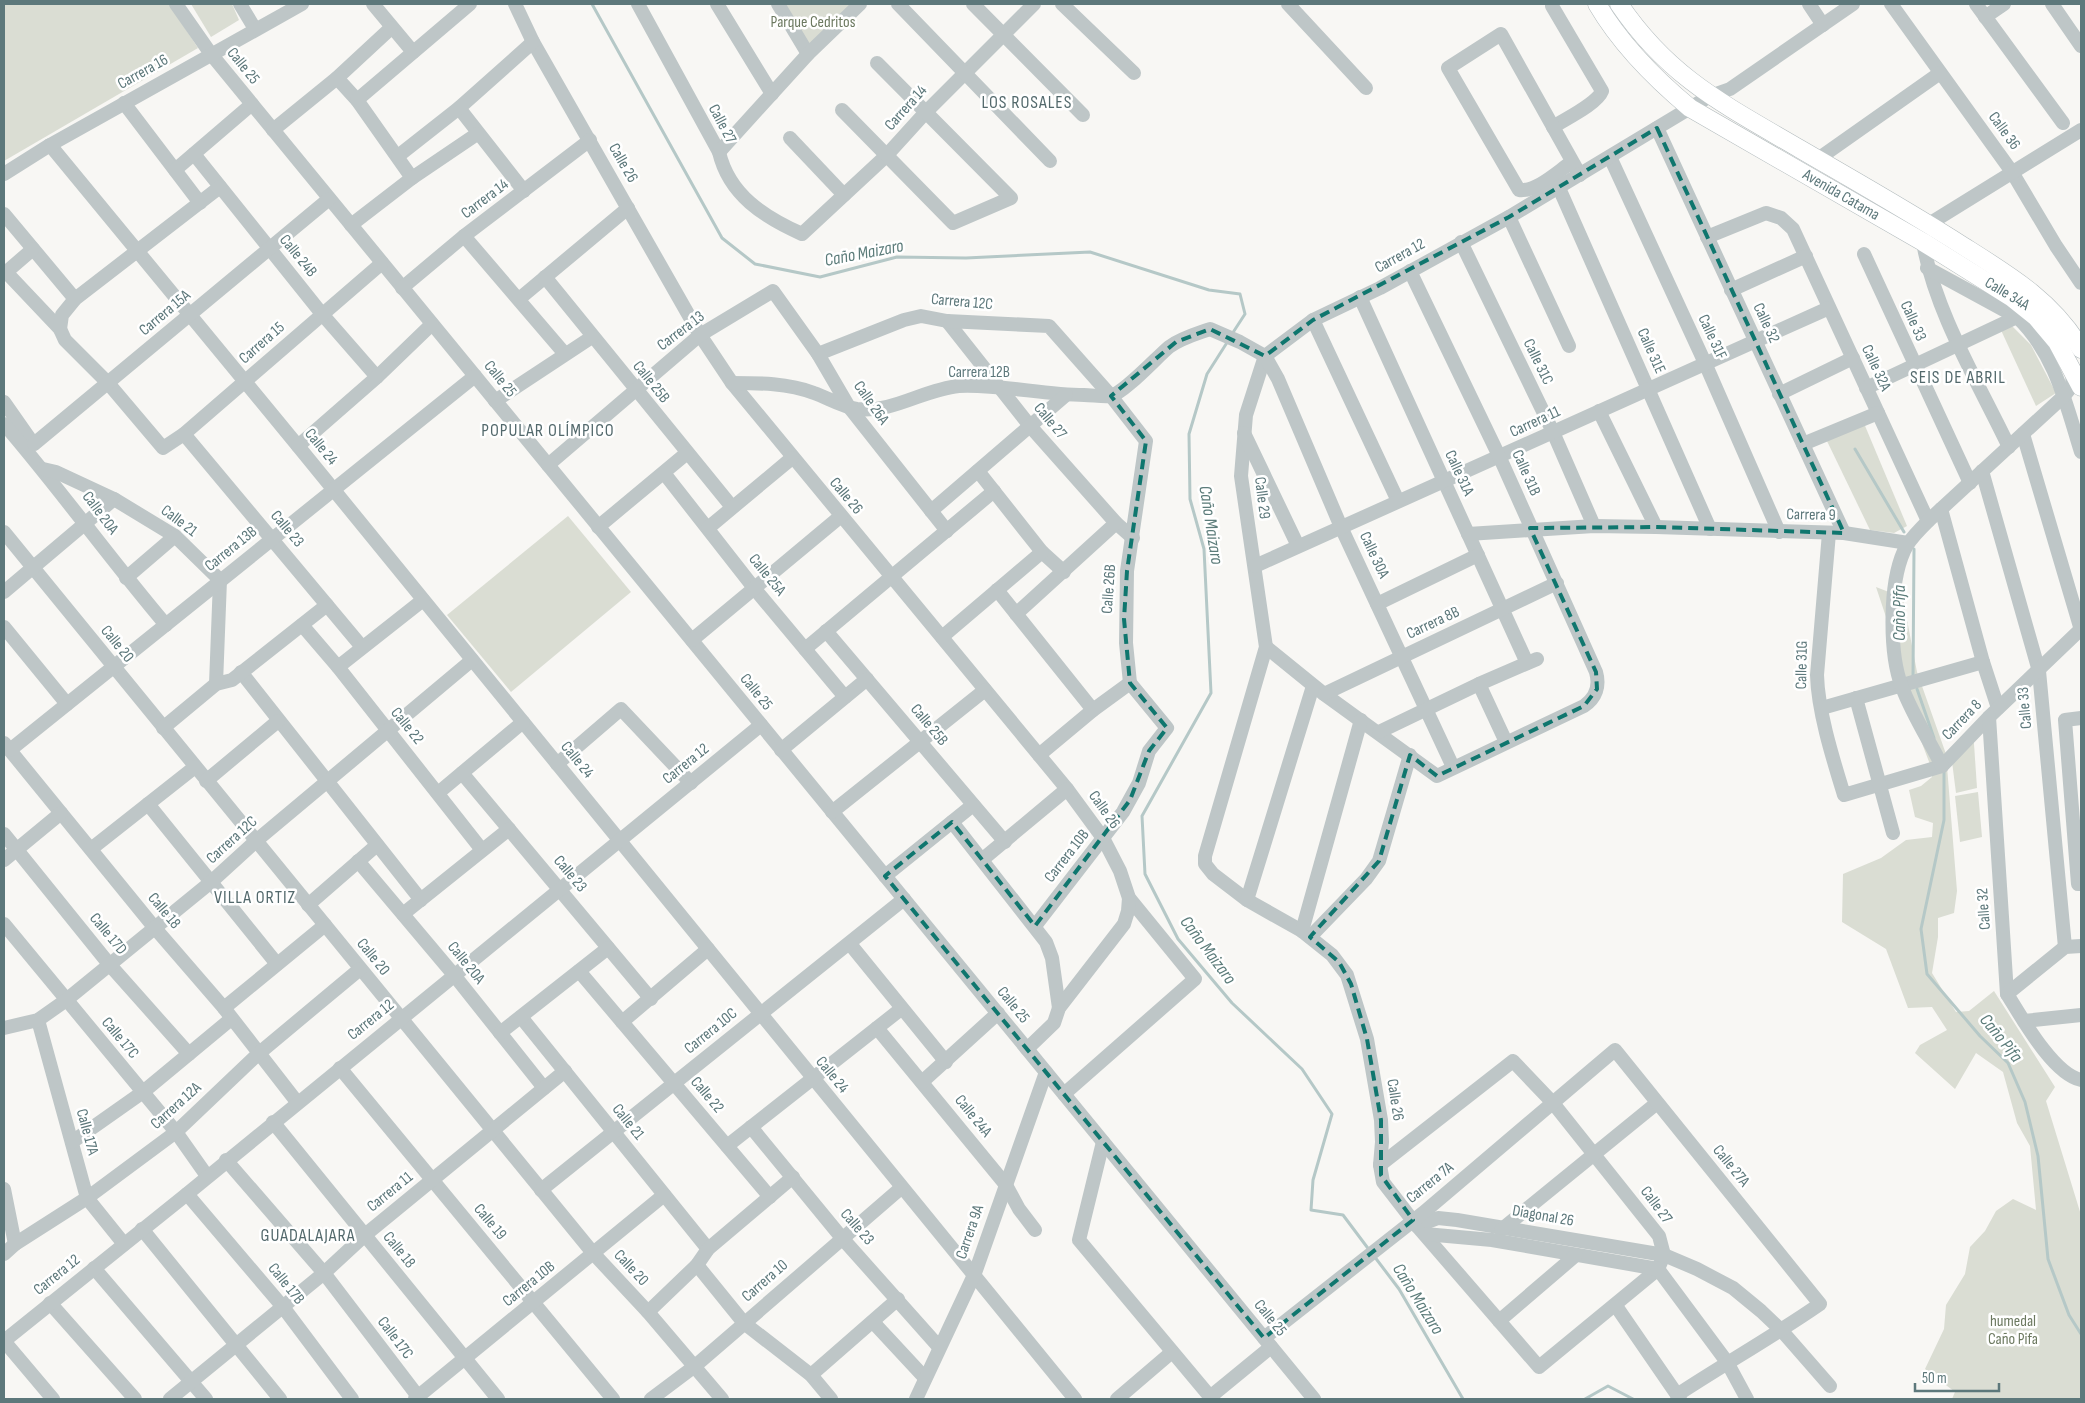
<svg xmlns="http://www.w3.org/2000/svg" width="2085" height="1403" viewBox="0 0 2085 1403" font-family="'Sofia Sans Condensed',sans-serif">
<rect width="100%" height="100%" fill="#f8f7f4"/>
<!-- green -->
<g fill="#daddd3">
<path d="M 4,4 L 169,4 L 198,48 L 4,161 Z"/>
<path d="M 191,4 L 232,4 L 239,20 L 211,37 Z"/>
<path d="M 779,4 L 858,4 L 808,54 Z"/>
<path d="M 2008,322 L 2031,345 L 2056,393 L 2036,406 L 2000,328 Z"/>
<path d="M 1863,421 L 1907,526 L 1894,533 L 1870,530 L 1826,439 Z"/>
<path d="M 568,516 L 631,592 L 511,692 L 447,615 Z"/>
<path d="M 1900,583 L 1917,672 L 1946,754 L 1957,891 L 1954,913 L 1938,918 L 1938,937 L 1932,973 L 1956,1012 L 1969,1011 L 1994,991 L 2055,1087 L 2046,1101 L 2081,1215 L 2081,1399 L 1952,1399 L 1955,1392 L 1925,1369 L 1944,1329 L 1946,1305 L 1965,1274 L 1970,1247 L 1985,1231 L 1996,1211 L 2013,1199 L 2036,1210 L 2030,1146 L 2017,1123 L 2003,1072 L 1976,1053 L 1955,1089 L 1915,1053 L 1920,1045 L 1947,1030 L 1932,1007 L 1908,1008 L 1886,949 L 1842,922 L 1843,874 L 1881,858 L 1906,840 L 1932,837 L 1933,823 L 1915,817 L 1909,790 L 1921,786 L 1932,777 L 1931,767 L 1890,659 L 1888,623 L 1876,587 L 1894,594 Z"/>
<path d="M 1973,729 L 1977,788 L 1956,793 L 1951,754 Z"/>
<path d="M 1978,792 L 1982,837 L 1960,842 L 1955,796 Z"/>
</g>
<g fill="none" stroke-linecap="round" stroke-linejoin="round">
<!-- stream -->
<g stroke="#b5c8c7" stroke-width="3">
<path d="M 592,4 L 722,238 L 755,264 L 820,277 L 897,257 L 966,258 L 1090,252 L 1209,290 L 1240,294 L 1245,314 L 1232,334"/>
<path d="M 1228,341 L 1207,374 L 1189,434 L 1190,499 L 1204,549 L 1211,693 L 1142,816 L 1145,874 L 1178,939 L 1232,1003 L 1302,1069 L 1332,1114 L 1313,1180 L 1311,1210 L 1343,1215 L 1370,1251"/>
<path d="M 1855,449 L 1904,532"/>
<path d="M 1913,677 L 1914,549"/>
<path d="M 1917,689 L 1934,738"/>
<path d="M 1944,769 L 1944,820 L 1921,929 L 1927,974 L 1980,1036 L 2008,1063 L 2025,1102 L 2038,1156 L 2048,1259 L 2069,1315 L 2081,1334"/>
<path d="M 1374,1256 L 1399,1289 L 1463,1399"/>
<path d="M 1585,1399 L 1608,1386 L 1633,1399"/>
</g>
<!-- major casing -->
<g stroke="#b1babc" stroke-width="19">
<g id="major">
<path d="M 1597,4 C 1621,45 1654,78 1690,108 L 1923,242 L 2011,297 L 2036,317 L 2057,342 L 2081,387"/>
<path d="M 1619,4 C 1669,78 1725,105 1800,149 C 1855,181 1910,212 1963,246 C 2009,275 2053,301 2081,349"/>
</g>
</g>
<!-- minor -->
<g stroke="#bec6c7" stroke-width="14">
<path d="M 176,4 L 211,54 L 1314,1399"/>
<path d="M 240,4 L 255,29"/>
<path d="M 373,4 L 413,52"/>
<path d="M 515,4 L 533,42 L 700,335 L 732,383 L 1067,789 L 1103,838 L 1120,871 L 1129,898 L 1195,979 L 1064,1094"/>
<path d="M 638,4 L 719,152 C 729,195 764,217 802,234 L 886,156 L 925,113 L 1034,4"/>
<path d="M 717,4 L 772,94"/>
<path d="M 778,4 L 808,54"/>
<path d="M 898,4 L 1050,161"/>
<path d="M 973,4 L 1083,115"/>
<path d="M 1062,4 L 1134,73"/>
<path d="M 1288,4 L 1366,88"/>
<path d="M 1809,4 L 1823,25"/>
<path d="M 1891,4 L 2012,172 L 2056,246 L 2081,283"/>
<path d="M 1976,4 L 2063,123"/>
<path d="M 2052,4 L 2081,46"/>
<path d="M 1552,6 L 1602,91 C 1597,104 1565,119 1553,127"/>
<path d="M 1985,17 L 2004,4"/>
<path d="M 337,78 L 357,100 L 412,178"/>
<path d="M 357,100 L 470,4"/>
<path d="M 124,103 L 200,203"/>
<path d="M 459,108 L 524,191"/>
<path d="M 842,110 L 953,223 L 1011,198 L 877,63"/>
<path d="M 1657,128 L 1844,533"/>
<path d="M 273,130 L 337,78 L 391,28"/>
<path d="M 790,138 L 844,195"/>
<path d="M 50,145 L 298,446 L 1075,1399"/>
<path d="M 719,152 L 808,54 L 860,4"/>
<path d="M 194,154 L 322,314 L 377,377"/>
<path d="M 398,156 L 459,108 L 533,42"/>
<path d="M 1610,157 L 1705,363 L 1779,532"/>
<path d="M 1818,159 L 1940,73"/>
<path d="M 1572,162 C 1558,171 1537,192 1519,190 L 1448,68 L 1501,34 L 1580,175"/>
<path d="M 175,170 L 252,104"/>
<path d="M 4,174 L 50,145 L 302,4"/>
<path d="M 1559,188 L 1710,529"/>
<path d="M 4,214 L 75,299"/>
<path d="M 1509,217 L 1569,346"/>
<path d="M 1929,224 L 2081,130"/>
<path d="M 351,225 L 412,178 L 477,134"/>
<path d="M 464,236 L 565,354"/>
<path d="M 1707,237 L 1766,213 L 1781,218 L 1793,229 L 1928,521"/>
<path d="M 1461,242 L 1553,432 L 1594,526"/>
<path d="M 1923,242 C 1934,310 1979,384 2009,447"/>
<path d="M 1864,254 L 1970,483"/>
<path d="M 1927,268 L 2017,317 C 2055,353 2066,404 2081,452"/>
<path d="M 6,272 L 60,329 L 65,340 L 108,383 L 163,448 L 184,434 L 382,263"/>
<path d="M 4,274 L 33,249"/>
<path d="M 545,277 L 732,507"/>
<path d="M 402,288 L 464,236 L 590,140"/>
<path d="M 1731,290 L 1806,256"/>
<path d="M 1360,297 L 1527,663"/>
<path d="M 519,299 L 628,208"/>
<path d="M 1313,320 L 1398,501"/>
<path d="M 947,321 L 1030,426 L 1116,523 L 1133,538"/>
<path d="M 60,329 L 62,315 L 75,299 L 220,187"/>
<path d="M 818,354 L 904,320 L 921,316 L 947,321 L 1049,326 L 1111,396 L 1146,441 L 1127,571 L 1126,643 L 1130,683 L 1167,728 L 1149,751 L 1139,783 L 1123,812 L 1035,926"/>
<path d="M 1265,356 L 1246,415 L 1241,476 L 1266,647 L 1205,856 L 1205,864 L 1213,874 L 1247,900 L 1302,931 L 1332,955 L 1347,975 L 1367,1039 L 1381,1120 L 1382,1142 L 1380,1165 L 1383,1182 L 1417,1226 L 1539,1367 L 1658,1269 L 1664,1255"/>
<path d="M 1265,356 L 1313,320 L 1380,288 L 1509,217 L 1710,96 L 1730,89 L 1853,4"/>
<path d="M 732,383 C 759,383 788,383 814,393 C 828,398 842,407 857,409 C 894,413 924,389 959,386 C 1001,384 1043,395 1084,395 C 1092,395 1103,397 1111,396 C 1125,392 1156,358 1169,347 C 1181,338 1196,334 1210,329 L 1240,342 L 1265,356 L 1278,379 L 1341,527 L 1453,767"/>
<path d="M 1866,388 L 2017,317"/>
<path d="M 1779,394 L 1853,358"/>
<path d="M 495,401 L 592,337"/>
<path d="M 4,402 L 32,442"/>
<path d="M 1599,411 L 1656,527"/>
<path d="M 4,424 C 60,489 110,559 166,625"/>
<path d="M 1244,433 L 1298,546"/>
<path d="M 184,434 L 362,647"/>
<path d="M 2023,434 L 2081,630"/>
<path d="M 34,444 L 329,199"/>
<path d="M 1803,444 L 1878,413"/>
<path d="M 298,446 L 377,377 L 432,324"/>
<path d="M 548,465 L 700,335 L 773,291 L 818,354 L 849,407 L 947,531"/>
<path d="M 43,469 L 56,472 L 114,499 L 175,536 L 220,580 L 216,684"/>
<path d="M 978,471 L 1042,552 L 1064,572"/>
<path d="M 1982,471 L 2039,671 L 2065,947"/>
<path d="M 664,473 L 754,588 L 845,697"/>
<path d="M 1941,509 L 1983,662 L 1998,708"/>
<path d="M 931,511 L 1066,395"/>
<path d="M 598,527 L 687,453"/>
<path d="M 708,528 L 792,458"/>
<path d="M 4,532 L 593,1253 L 648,1312 L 722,1399"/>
<path d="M 1829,533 L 1817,675 C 1818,712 1833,759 1844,795 L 1942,766 L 1989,717 L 2081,629"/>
<path d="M 1468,534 L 1594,526 L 1656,527 L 1844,533 L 1908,543"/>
<path d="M 1255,566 L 1829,308"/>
<path d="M 126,578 L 175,536"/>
<path d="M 997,590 L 1093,710"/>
<path d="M 4,592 L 114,499"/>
<path d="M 1377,604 L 1478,555"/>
<path d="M 1016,614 L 1116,523"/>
<path d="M 302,625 L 338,667 L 482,850"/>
<path d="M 4,627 L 67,704"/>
<path d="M 826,631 L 1005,842"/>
<path d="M 942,637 L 1042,552"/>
<path d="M 692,640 L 841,516"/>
<path d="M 1266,647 L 1324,694 L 1437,776 L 1584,706 C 1596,698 1600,686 1596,672 L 1500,458 L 1410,271"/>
<path d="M 805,649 L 994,491"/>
<path d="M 338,667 L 423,600"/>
<path d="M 241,672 L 421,900"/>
<path d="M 1479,684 L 1506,742"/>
<path d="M 1324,694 L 1557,583"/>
<path d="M 1856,698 L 1893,833"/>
<path d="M 1822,708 L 1983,662"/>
<path d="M 1989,717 L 2007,994 C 2022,1018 2053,1074 2081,1080"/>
<path d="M 2081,718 L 2065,720 L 2078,884 L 2081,884"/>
<path d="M 163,728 L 216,684 L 232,680 L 327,605"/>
<path d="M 1379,732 L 1479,684 L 1537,659"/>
<path d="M 4,743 L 154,927 L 224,1008 L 297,1102"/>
<path d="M 10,750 L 475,376"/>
<path d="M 781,750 L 867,679"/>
<path d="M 1039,755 L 1093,710 L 1130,683"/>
<path d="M 557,764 L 621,709 L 691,783"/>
<path d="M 1942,766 C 1929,740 1912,714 1902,687 C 1889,654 1889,584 1904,551 C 1909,539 1919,531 1928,521 L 2064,396 L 2072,386 L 2073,370"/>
<path d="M 462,773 L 651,999"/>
<path d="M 206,781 L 278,721"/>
<path d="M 438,793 L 523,722"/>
<path d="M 148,804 L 277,964"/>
<path d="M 832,812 L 985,690"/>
<path d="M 952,822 L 1046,942 L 1052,958 L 1059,1008"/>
<path d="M 4,834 L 109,964 L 189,1054"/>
<path d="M 91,849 L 195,767"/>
<path d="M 983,859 L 1067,789"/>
<path d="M 4,860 L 61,813"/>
<path d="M 358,861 L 454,975 L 544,1088"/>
<path d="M 885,876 L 973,805"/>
<path d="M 1247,900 L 1313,686"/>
<path d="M 308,905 L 377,845"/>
<path d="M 403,914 L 509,829"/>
<path d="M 4,924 L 176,1132 L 207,1176"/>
<path d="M 1302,931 L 1361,720"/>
<path d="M 1310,937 L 1366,879 L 1379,861 L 1410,755"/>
<path d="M 850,944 L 946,1062"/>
<path d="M 579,971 L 770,1197"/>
<path d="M 2007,994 L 2065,947 L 2081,946"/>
<path d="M 224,1008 L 325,925"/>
<path d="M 521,1017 L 708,1249"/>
<path d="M 38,1020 L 87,1198 L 124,1244"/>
<path d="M 2024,1021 L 2081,1015"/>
<path d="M 622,1022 L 708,949"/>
<path d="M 4,1028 L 38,1020 L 65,1001 L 211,882 L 256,841 L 472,660"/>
<path d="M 877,1028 L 1006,1185 L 1019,1209 L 1035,1230"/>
<path d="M 500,1033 L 608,948"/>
<path d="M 1027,1049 L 1054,1023 L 1059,1008 L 1124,924 L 1128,911 L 1129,898"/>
<path d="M 340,1068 L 613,1399"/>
<path d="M 922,1082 L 998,1013"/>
<path d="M 273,1122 L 498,1399"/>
<path d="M 751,1127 L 842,1238 L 939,1347"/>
<path d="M 72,1142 L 143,1092 L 231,1019"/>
<path d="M 1103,1142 L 1079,1240 L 1212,1399"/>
<path d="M 727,1146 L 901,1009"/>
<path d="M 226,1160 L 324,1273 L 420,1399"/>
<path d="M 1380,1165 L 1513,1061 L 1553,1103 L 1659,1236 L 1664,1255"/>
<path d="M 4,1189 L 15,1244"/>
<path d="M 541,1190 L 904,899"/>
<path d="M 187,1194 L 283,1307 L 352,1399"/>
<path d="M 1417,1226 L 1438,1218 L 1457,1220 L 1664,1255 L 1697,1269 L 1733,1288 L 1761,1311 L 1782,1331 L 1830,1386"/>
<path d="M 142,1229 L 280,1399"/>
<path d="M 1501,1230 L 1657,1103"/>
<path d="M 1425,1234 L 1492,1240 L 1658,1269 L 1727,1362 L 1747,1399"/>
<path d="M 4,1254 L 15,1244 L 87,1198 L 176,1132 L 258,1054 L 360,969"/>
<path d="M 697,1265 L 744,1323 L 811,1375 L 831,1399"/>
<path d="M 94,1268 L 206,1399"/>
<path d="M 50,1303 L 135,1399"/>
<path d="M 1616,1306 L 1680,1399"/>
<path d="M 648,1312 L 697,1265 L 708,1249 L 793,1177"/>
<path d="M 1499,1321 L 1576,1255"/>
<path d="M 873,1322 L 925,1378"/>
<path d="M 1264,1338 L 1423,1213 L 1615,1050 L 1820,1304 C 1774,1336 1724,1364 1677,1395"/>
<path d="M 4,1341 L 187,1194 L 761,725"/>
<path d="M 4,1341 L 53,1399"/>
<path d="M 811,1375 L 898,1299"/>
<path d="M 1210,1397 L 1271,1347"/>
<path d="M 170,1399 L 324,1273 L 365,1235 L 565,1071"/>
<path d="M 415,1399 L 664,1195"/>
<path d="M 651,1399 L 695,1366 L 901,1188"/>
<path d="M 916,1399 L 975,1273 L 1046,1072"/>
<path d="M 1117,1399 L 1172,1352"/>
</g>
<!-- major -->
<use href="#major" stroke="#fff" stroke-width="18"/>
</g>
<!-- marked area -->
<path fill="none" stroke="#0f766e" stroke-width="4" stroke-dasharray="10 6" stroke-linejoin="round" d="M 1657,128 L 1844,533 L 1656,527 L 1530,528 L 1596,672 L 1597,689 L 1584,706 L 1437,776 L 1410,755 L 1379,861 L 1310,937 L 1339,962 L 1351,984 L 1367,1039 L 1381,1120 L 1381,1175 L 1413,1220 L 1264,1338 L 885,876 L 952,822 L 1035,926 L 1130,800 L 1149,751 L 1167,728 L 1130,683 L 1124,619 L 1127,571 L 1146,441 L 1111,396 L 1176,342 L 1210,329 L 1265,356 L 1313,320 L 1509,217 Z"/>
<g text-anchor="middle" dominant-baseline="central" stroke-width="5" stroke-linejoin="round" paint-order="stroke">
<!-- park labels -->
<g font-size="16" fill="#6c7960" stroke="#fff">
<text x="813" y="22">Parque Cedritos</text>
<text x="2013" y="1321">humedal<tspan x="2013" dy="18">Caño Pifa</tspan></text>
</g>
<!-- street labels -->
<g font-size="16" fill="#5d787b" stroke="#fff">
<text transform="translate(243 66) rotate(51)">Calle 25</text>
<text transform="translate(143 72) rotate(-29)">Carrera 16</text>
<text transform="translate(906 108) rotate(-48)">Carrera 14</text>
<text transform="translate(722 124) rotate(62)">Calle 27</text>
<text transform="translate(2004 131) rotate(54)">Calle 36</text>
<text transform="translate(623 163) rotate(60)">Calle 26</text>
<text transform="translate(1841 195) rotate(30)">Avenida Catama</text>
<text transform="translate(485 199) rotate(-37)">Carrera 14</text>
<text transform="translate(298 256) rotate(51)">Calle 24B</text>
<text transform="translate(1400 256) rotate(-29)">Carrera 12</text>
<text transform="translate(2007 294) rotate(31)">Calle 34A</text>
<text transform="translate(962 302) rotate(5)">Carrera 12C</text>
<text transform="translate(165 313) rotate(-40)">Carrera 15A</text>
<text transform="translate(1913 321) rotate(66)">Calle 33</text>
<text transform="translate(1766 323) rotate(65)">Calle 32</text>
<text transform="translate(681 331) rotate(-37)">Carrera 13</text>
<text transform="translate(1712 337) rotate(65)">Calle 31F</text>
<text transform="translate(262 343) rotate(-41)">Carrera 15</text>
<text transform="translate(1651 351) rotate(66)">Calle 31E</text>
<text transform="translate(1538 362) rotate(64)">Calle 31C</text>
<text transform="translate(1876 368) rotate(65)">Calle 32A</text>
<text x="979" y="372">Carrera 12B</text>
<text transform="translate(500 379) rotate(51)">Calle 25</text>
<text transform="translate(651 382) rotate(51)">Calle 25B</text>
<text transform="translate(871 403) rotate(55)">Calle 26A</text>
<text transform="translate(1050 421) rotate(50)">Calle 27</text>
<text transform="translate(1535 422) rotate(-25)">Carrera 11</text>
<text transform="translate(321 447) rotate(51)">Calle 24</text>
<text transform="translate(1459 473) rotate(65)">Calle 31A</text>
<text transform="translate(1526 473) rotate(66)">Calle 31B</text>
<text transform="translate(846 496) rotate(50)">Calle 26</text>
<text transform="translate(1262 498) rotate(83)">Calle 29</text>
<text transform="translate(100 513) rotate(53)">Calle 20A</text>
<text transform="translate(1811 515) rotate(1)">Carrera 9</text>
<text transform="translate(179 521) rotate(37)">Calle 21</text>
<text transform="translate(287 529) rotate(50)">Calle 23</text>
<text transform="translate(231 549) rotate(-39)">Carrera 13B</text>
<text transform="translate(1374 555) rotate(65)">Calle 30A</text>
<text transform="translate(767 575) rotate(51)">Calle 25A</text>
<text transform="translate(1109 589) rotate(-86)">Calle 26B</text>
<text transform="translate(1433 623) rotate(-25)">Carrera 8B</text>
<text transform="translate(117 644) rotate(51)">Calle 20</text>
<text transform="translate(1802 665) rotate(-89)">Calle 31G</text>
<text transform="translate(756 692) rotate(51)">Calle 25</text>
<text transform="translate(2025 708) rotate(-95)">Calle 33</text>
<text transform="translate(1962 720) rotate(-46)">Carrera 8</text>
<text transform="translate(929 725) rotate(50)">Calle 25B</text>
<text transform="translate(407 726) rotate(51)">Calle 22</text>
<text transform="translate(577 760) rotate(51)">Calle 24</text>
<text transform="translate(686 764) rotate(-39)">Carrera 12</text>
<text transform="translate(1104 810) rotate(55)">Calle 26</text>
<text transform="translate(232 840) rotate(-42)">Carrera 12C</text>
<text transform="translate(1067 856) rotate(-52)">Carrera 10B</text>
<text transform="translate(570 874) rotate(50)">Calle 23</text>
<text transform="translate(1984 909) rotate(-94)">Calle 32</text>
<text transform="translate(164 911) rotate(50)">Calle 18</text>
<text transform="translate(108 934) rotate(50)">Calle 17D</text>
<text transform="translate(373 957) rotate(51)">Calle 20</text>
<text transform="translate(466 963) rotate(51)">Calle 20A</text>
<text transform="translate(1013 1005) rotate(51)">Calle 25</text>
<text transform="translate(371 1020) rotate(-39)">Carrera 12</text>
<text transform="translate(711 1031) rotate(-39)">Carrera 10C</text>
<text transform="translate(120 1038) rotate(50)">Calle 17C</text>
<text transform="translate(832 1075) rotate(51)">Calle 24</text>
<text transform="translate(707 1095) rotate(50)">Calle 22</text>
<text transform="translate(1395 1100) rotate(81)">Calle 26</text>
<text transform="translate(176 1106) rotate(-42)">Carrera 12A</text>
<text transform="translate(973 1116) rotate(51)">Calle 24A</text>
<text transform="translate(628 1122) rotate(51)">Calle 21</text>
<text transform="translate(87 1132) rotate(75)">Calle 17A</text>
<text transform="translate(1731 1166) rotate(51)">Calle 27A</text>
<text transform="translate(1430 1183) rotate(-39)">Carrera 7A</text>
<text transform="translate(390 1192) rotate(-39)">Carrera 11</text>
<text transform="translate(1656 1205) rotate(53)">Calle 27</text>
<text transform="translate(1543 1216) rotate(10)">Diagonal 26</text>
<text transform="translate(490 1222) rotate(50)">Calle 19</text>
<text transform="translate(857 1227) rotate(49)">Calle 23</text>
<text transform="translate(970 1232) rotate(-71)">Carrera 9A</text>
<text transform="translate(399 1250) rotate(51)">Calle 18</text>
<text transform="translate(631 1268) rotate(47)">Calle 20</text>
<text transform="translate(57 1275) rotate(-39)">Carrera 12</text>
<text transform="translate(765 1281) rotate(-41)">Carrera 10</text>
<text transform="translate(286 1284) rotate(51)">Calle 17B</text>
<text transform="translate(529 1284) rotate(-39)">Carrera 10B</text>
<text transform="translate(1270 1318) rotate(51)">Calle 25</text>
<text transform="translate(395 1338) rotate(53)">Calle 17C</text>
</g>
<!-- neighbourhood labels -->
<g font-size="18" letter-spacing="1" fill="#53696c" stroke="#fff">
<text x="1027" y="102">LOS ROSALES</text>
<text x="1958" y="377">SEIS DE ABRIL</text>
<text x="548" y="430">POPULAR OLÍMPICO</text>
<text x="255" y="897">VILLA ORTIZ</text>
<text x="308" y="1235">GUADALAJARA</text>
</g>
<!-- water labels -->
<g font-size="18" font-style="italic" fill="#5c7c7a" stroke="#fff">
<text transform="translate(864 253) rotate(-11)">Caño Maizaro</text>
<text transform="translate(1211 525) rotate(81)">Caño Maizaro</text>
<text transform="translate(1899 613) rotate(-90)">Caño Pifa</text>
<text transform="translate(1208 950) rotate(53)">Caño Maizaro</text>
<text transform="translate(2001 1038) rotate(51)">Caño Pifa</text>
<text transform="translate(1418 1299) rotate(58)">Caño Maizaro</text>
</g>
</g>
<!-- border -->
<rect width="2085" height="1403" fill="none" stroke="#5d787b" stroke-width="10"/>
<!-- scale -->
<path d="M1915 1383v8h84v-8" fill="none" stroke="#5d787b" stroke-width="2.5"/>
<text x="1922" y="1383" font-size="15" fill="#5d787b" stroke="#ffffff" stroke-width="4" paint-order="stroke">50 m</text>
</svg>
